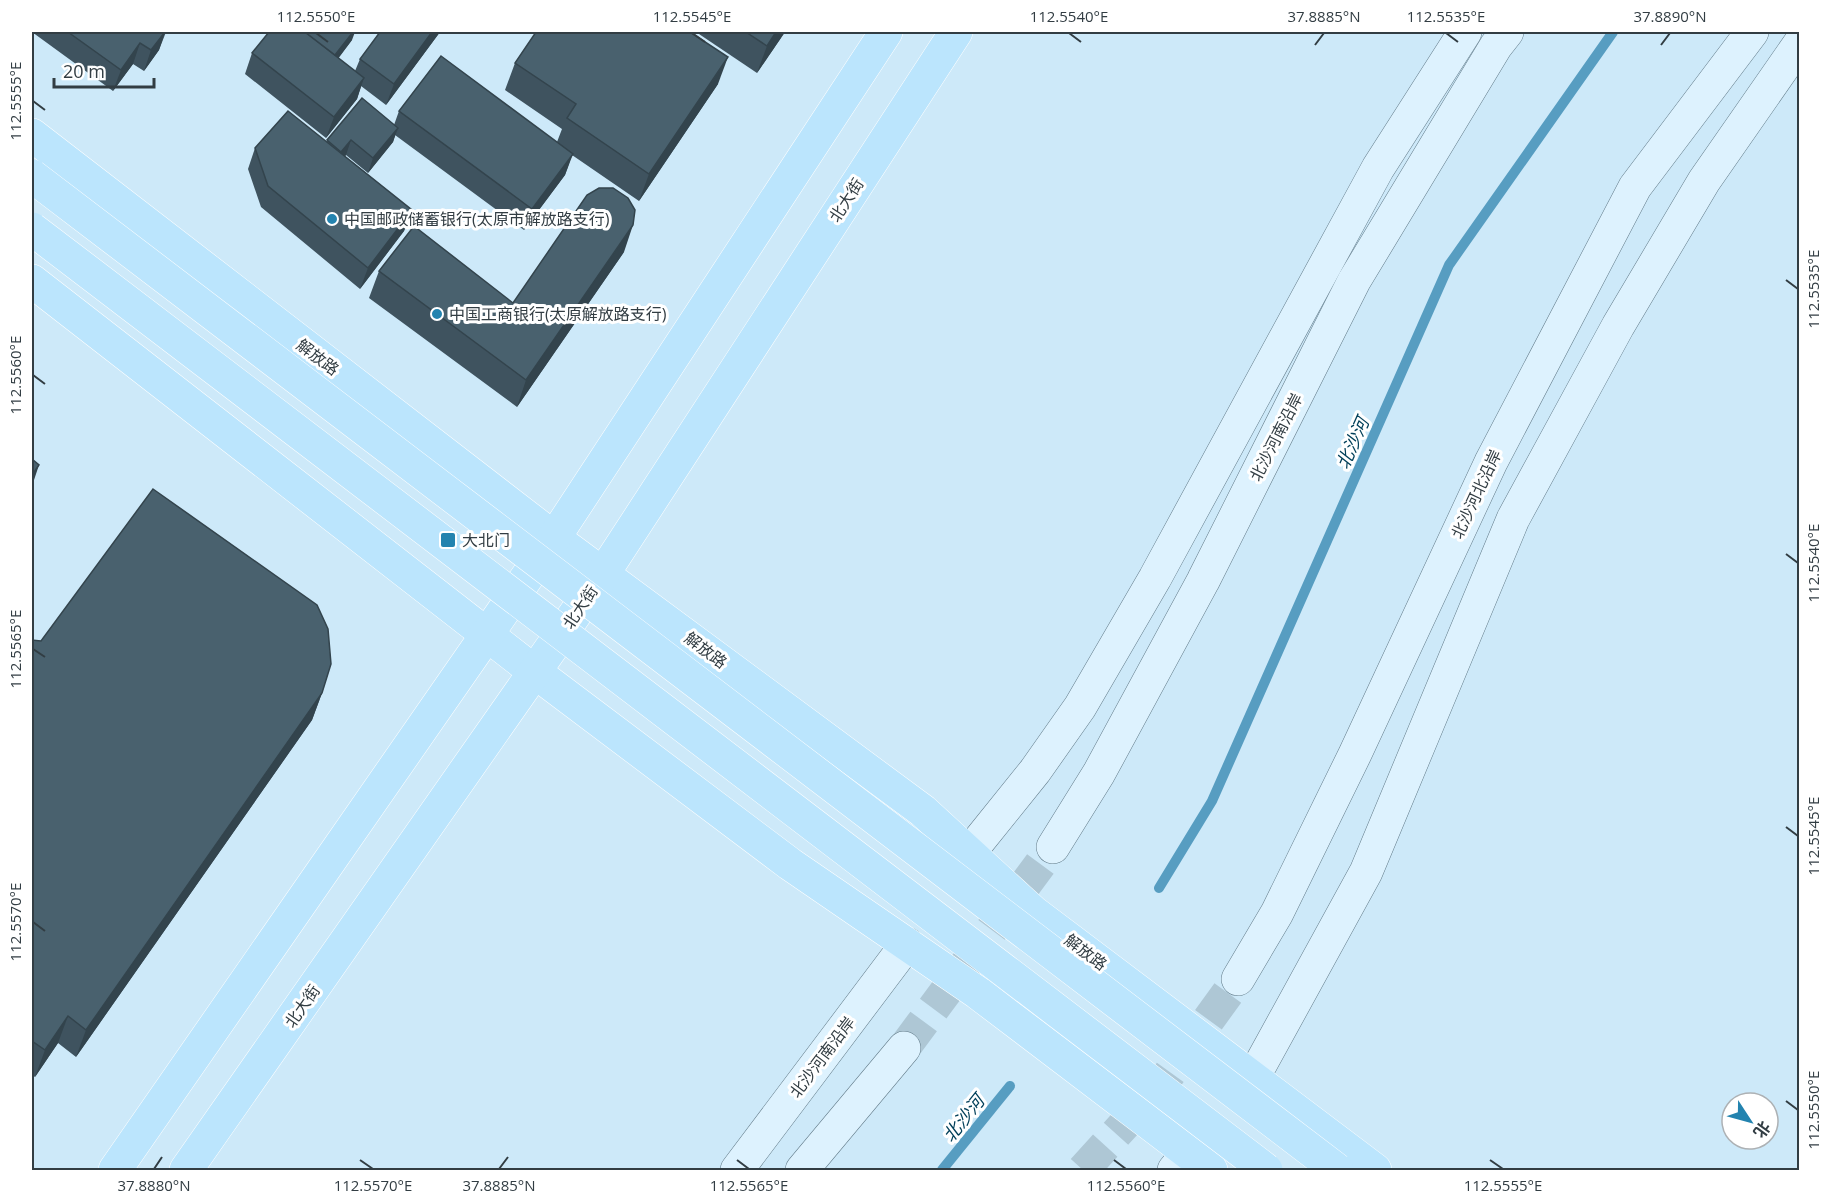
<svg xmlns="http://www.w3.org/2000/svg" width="1831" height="1202" viewBox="0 0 1831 1202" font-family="'Open Sans','Noto Sans SC',sans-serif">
<rect width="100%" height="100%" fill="#cde9f9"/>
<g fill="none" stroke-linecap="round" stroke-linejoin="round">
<!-- stream -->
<g stroke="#579dc1" stroke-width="10">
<path d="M 1159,888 L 1212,801 L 1449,265 L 1613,32"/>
<path d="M 942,1170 L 1010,1086"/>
</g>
<!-- secondary-tunnel -->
<g stroke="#aec7d5" stroke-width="33" stroke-dasharray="33 16" stroke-linecap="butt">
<path d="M 904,1048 L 1053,847"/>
<path d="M 1083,1170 L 1164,1081 L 1238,979"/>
</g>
<!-- secondary casing -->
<g stroke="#627b89" stroke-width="34">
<g id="secondary">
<path d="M 1053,847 L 1099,773 L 1203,581 L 1354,281 L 1496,46 L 1507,32"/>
<path d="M 969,853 L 1035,771 L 1080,707 L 1155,578 L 1378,168 L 1465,32"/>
<path d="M 1238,979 L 1277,913 L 1355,754 L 1491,462 L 1635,187 L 1752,32"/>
<path d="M 1253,1078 L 1366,872 L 1513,519 L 1618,326 L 1704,181 L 1800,43"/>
<path d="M 737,1170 L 907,944"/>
<path d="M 802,1170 L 904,1048"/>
<path d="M 1174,1170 L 1188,1153"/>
</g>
</g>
<!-- primary casing -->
<g stroke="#fff" stroke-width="34">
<g id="primary">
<path d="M 32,135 L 554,538 L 923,811 L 1033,912 L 1375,1170"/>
<path d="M 32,281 L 535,672 L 790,864 L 978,993 L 1211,1170"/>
<path d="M 115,1170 L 554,538 L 886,32"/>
<path d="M 186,1170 L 603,574 L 956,32"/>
</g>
</g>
<!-- secondary -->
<use href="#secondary" stroke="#ddf2fe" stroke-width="33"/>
<!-- primary -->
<use href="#primary" stroke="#bbe5fd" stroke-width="33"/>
<!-- primary-bridge casing -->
<g stroke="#fff" stroke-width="34" stroke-linecap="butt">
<g id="primary-bridge">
<path d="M 32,176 L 1337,1170"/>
<path d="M 32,229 L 1266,1170"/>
</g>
</g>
<!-- primary-bridge -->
<use href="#primary-bridge" stroke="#bbe5fd" stroke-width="33"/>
</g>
<!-- wall -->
<g fill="#3f535f">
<path d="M 32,32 L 166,32 L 159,50 L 144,71 L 133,64 L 113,91 Z"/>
<path d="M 440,32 L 386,105 L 361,86 L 357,99 L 326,138 L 245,74 L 252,53 L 352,40 L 338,58 L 355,71 L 360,59 Z"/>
<path d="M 696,32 L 785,32 L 757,73 Z"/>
<path d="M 515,63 L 718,84 L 639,201 L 572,155 L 565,175 L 524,230 L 395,135 L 393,142 L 368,173 L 346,155 L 345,156 L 412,210 L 404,231 L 360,289 L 261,207 L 248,169 L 255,148 L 327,142 L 327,140 L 394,125 L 399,111 L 557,142 L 562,129 L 505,90 Z"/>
<path d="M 624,252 L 517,407 L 369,298 L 379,271 L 513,303 Z"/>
<path d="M 32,640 L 322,693 L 312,720 L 76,1057 L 58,1043 L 35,1077 L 32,1075 Z"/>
</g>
<!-- shaded-wall -->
<g fill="#33444d">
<path d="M 165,32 L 159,50 L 144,71 L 151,50 Z"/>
<path d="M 353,32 L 355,32 L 352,40 L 329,71 L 334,56 Z"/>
<path d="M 432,32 L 440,32 L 386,105 L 394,84 Z"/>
<path d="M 776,32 L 785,32 L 757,73 L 767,46 Z"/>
<path d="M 140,43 L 133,64 L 113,91 L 121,70 Z"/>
<path d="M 728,57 L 718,84 L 639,201 L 649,174 Z"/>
<path d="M 364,78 L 357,99 L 326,138 L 334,117 Z"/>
<path d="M 398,128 L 393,142 L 368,173 L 373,158 Z"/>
<path d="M 351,140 L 346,155 L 336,167 L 341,152 Z"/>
<path d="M 573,154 L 565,175 L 524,230 L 532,209 Z"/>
<path d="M 412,210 L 404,231 L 360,289 L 368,268 Z"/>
<path d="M 633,225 L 624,252 L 517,407 L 526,380 Z"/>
<path d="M 39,465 L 32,486 L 32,475 Z"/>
<path d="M 322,693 L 312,720 L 76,1057 L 86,1030 Z"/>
<path d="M 68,1016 L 58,1043 L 35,1077 L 45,1050 Z"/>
</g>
<!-- building -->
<g fill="#49616e" stroke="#33444d" stroke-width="1.5">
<path d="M 68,32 L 165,32 L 151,50 L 140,43 L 121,70 Z"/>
<path d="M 269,32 L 305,32 L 364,78 L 334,117 L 252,53 Z"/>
<path d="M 305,32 L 353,32 L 335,55 Z"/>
<path d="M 380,32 L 432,32 L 394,84 L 360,59 Z"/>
<path d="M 536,32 L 690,32 L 728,57 L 649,174 L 567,118 L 576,104 L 515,63 Z"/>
<path d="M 746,32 L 776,32 L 767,46 Z"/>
<path d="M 441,56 L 573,154 L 532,209 L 399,111 Z"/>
<path d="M 362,98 L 398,128 L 373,158 L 351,140 L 341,152 L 327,140 Z"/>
<path d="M 288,111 L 412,210 L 368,268 L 268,186 L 255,148 Z"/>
<path d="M 599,188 L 613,188 L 628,198 L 635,210 L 633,225 L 526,380 L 379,271 L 414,226 L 513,303 L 587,195 Z"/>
<path d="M 32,459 L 39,465 L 32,475 Z"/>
<path d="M 153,489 L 317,605 L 328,629 L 331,664 L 322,693 L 86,1030 L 68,1016 L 45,1050 L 32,1041 L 32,640 L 41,641 Z"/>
</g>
<!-- ticks -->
<path fill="none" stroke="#323d43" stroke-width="2" d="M 316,33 L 328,42M 692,33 L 705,42M 1069,33 L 1081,42M 1446,33 L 1458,42M 1315,45 L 1324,33M 1661,45 L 1670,33M 33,101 L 45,110M 1786,280 L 1798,289M 33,375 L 45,384M 1786,554 L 1798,563M 33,649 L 45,657M 1786,827 L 1798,836M 33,922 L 45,931M 1786,1101 L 1798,1110M 360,1160 L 373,1169M 737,1160 L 749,1169M 1114,1160 L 1126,1169M 1490,1160 L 1503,1169M 154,1169 L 162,1157M 499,1169 L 508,1157"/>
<!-- markers -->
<g fill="#2383af" stroke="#fff" stroke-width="2">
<circle cx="332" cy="219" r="6"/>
<circle cx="437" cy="314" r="6"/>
<rect x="440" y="532" width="16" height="16" rx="3"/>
</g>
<g text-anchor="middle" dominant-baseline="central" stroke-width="6" stroke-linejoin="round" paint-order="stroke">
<!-- street labels -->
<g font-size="16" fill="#323d43" stroke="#fff">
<text transform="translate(846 200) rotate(-57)">北大街</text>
<text transform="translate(318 357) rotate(37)">解放路</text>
<text transform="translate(1276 437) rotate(-63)">北沙河南沿岸</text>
<text transform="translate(1476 494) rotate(-65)">北沙河北沿岸</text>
<text transform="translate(580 607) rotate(-56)">北大街</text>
<text transform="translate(706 650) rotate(37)">解放路</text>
<text transform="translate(1086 952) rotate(37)">解放路</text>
<text transform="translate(302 1006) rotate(-55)">北大街</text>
<text transform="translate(822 1057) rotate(-53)">北沙河南沿岸</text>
</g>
<!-- poi labels -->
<g font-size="16" fill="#323d43" stroke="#fff" text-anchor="start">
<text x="344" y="219">中国邮政储蓄银行(太原市解放路支行)</text>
<text x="449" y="314">中国工商银行(太原解放路支行)</text>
<text x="462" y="540">大北门</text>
</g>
<!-- water labels -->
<g font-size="18" font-style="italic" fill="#02405a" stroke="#fff">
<text transform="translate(1352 443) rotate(-66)">北沙河</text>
<text transform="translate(963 1118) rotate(-51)">北沙河</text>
</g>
</g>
<!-- border -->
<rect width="1831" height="1202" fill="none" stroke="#ffffff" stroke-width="66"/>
<!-- north arrow -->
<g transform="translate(1750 1121) rotate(126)"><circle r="28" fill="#ffffff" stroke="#adb1b4" stroke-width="1.5"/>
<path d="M0-4.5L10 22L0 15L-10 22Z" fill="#2383af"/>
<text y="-9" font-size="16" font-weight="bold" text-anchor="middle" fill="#323d43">北</text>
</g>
<!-- scale -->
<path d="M54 78v9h100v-9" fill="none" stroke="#323d43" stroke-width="3"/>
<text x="63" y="78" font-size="18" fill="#323d43" stroke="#ffffff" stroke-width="4.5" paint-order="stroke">20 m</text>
<rect x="33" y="33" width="1765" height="1136" fill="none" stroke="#323d43" stroke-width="2"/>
<g font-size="15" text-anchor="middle" fill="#323d43">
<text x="316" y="22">112.5550°E</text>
<text x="692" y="22">112.5545°E</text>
<text x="1069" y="22">112.5540°E</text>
<text x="1324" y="22">37.8885°N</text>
<text x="1446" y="22">112.5535°E</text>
<text x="1670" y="22">37.8890°N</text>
<text transform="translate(16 101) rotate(-90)" y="5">112.5555°E</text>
<text transform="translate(1814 289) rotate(-90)" y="5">112.5535°E</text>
<text transform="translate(16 375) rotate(-90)" y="5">112.5560°E</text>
<text transform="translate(1814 563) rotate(-90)" y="5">112.5540°E</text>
<text transform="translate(16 649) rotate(-90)" y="5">112.5565°E</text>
<text transform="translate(1814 836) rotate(-90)" y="5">112.5545°E</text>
<text transform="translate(16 922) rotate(-90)" y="5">112.5570°E</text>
<text transform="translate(1814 1110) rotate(-90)" y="5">112.5550°E</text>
<text x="154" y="1191">37.8880°N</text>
<text x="373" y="1191">112.5570°E</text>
<text x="499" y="1191">37.8885°N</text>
<text x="749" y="1191">112.5565°E</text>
<text x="1126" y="1191">112.5560°E</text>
<text x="1503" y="1191">112.5555°E</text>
</g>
</svg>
